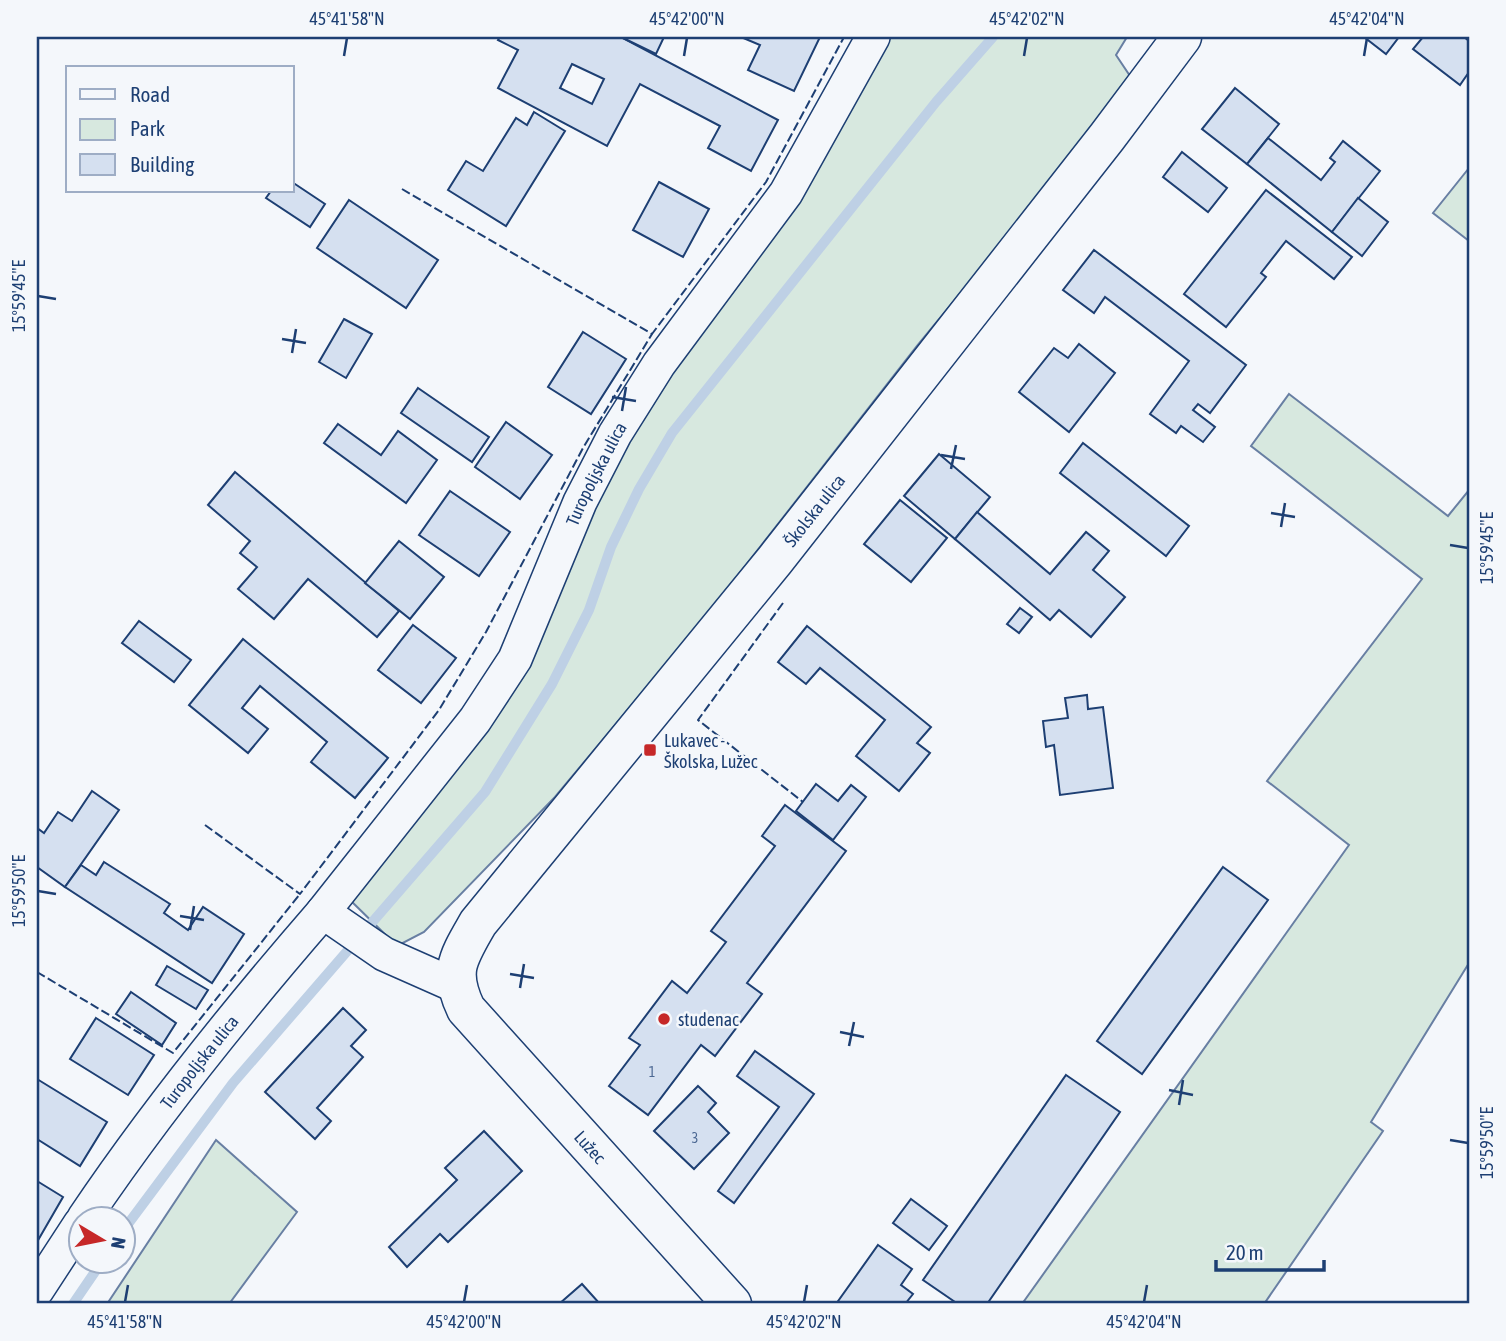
<svg xmlns="http://www.w3.org/2000/svg" width="1506" height="1341" viewBox="0 0 1506 1341" font-family="'Asap Condensed',sans-serif">
<rect width="100%" height="100%" fill="#f4f7fb"/>
<!-- green -->
<g fill="#d7e8df" stroke="#687fa3" stroke-width="2">
<path d="M 885,37 L 1127,37 L 1116,55 L 1134,82 L 917,346 L 710,611 L 555,797 L 424,932 L 397,946 L 347,897 L 590,513 L 638,417 L 746,275 L 816,167 Z"/>
<path d="M 1469,168 L 1469,241 L 1433,213 Z"/>
<path d="M 1289,394 L 1448,516 L 1469,490 L 1469,963 L 1371,1122 L 1383,1131 L 1264,1304 L 1022,1304 L 1349,845 L 1267,781 L 1422,579 L 1251,446 Z"/>
<path d="M 216,1140 L 297,1212 L 229,1304 L 107,1304 Z"/>
</g>
<g fill="none" stroke-linecap="round" stroke-linejoin="round">
<!-- stream -->
<g stroke="#bed0e5" stroke-width="10">
<path d="M 122,1232 L 233,1083 L 485,792 L 552,684 L 589,610 L 611,547 L 639,489 L 672,433 L 936,102 L 993,37"/>
<path d="M 73,1304 L 103,1260"/>
</g>
</g>
<!-- building -->
<g fill="#d5e0f0" stroke="#1d3f73" stroke-width="2" fill-rule="evenodd">
<path d="M 500,37 L 621,37 L 778,120 L 751,171 L 708,148 L 720,126 L 640,84 L 607,146 L 498,88 L 518,50 L 498,40 ZM 572,64 L 604,79 L 592,104 L 560,88 Z"/>
<path d="M 621,37 L 664,37 L 656,54 Z"/>
<path d="M 741,37 L 820,37 L 794,91 L 748,70 L 760,45 Z"/>
<path d="M 1364,37 L 1399,37 L 1386,54 Z"/>
<path d="M 1423,37 L 1464,37 L 1469,41 L 1469,72 L 1460,85 L 1413,49 Z"/>
<path d="M 1235,88 L 1279,124 L 1247,164 L 1202,129 Z"/>
<path d="M 534,112 L 565,131 L 506,226 L 448,190 L 466,161 L 483,171 L 516,118 L 527,125 Z"/>
<path d="M 1268,138 L 1321,180 L 1335,162 L 1330,158 L 1343,141 L 1380,171 L 1332,232 L 1247,164 Z"/>
<path d="M 1182,152 L 1227,188 L 1208,212 L 1163,177 Z"/>
<path d="M 292,182 L 325,204 L 310,227 L 266,198 L 271,191 L 292,191 Z"/>
<path d="M 659,182 L 709,209 L 683,257 L 633,230 Z"/>
<path d="M 1266,190 L 1352,257 L 1334,279 L 1286,241 L 1261,273 L 1266,277 L 1226,327 L 1184,294 Z"/>
<path d="M 1358,198 L 1388,222 L 1362,256 L 1332,232 Z"/>
<path d="M 349,200 L 438,260 L 406,308 L 317,248 Z"/>
<path d="M 1094,250 L 1246,365 L 1210,413 L 1198,404 L 1193,410 L 1215,427 L 1203,442 L 1181,426 L 1176,433 L 1150,414 L 1189,361 L 1105,297 L 1094,313 L 1063,290 Z"/>
<path d="M 344,319 L 372,334 L 346,378 L 319,362 Z"/>
<path d="M 583,332 L 626,359 L 591,414 L 548,387 Z"/>
<path d="M 1079,344 L 1115,373 L 1069,432 L 1019,392 L 1054,348 L 1068,358 Z"/>
<path d="M 418,388 L 489,437 L 472,462 L 401,413 Z"/>
<path d="M 506,422 L 552,455 L 520,499 L 475,467 Z"/>
<path d="M 338,424 L 381,455 L 398,431 L 437,460 L 406,503 L 324,443 Z"/>
<path d="M 1083,443 L 1189,526 L 1166,556 L 1060,473 Z"/>
<path d="M 939,454 L 990,497 L 955,539 L 904,496 Z"/>
<path d="M 235,472 L 399,611 L 377,637 L 308,579 L 274,619 L 238,589 L 257,567 L 240,553 L 250,541 L 208,505 Z"/>
<path d="M 450,491 L 510,532 L 479,576 L 419,535 Z"/>
<path d="M 900,500 L 947,538 L 911,582 L 864,544 Z"/>
<path d="M 977,512 L 1050,574 L 1086,532 L 1109,551 L 1093,570 L 1125,597 L 1091,637 L 1059,610 L 1050,620 L 955,539 Z"/>
<path d="M 399,541 L 444,577 L 410,619 L 365,583 Z"/>
<path d="M 1020,608 L 1032,617 L 1019,633 L 1007,624 Z"/>
<path d="M 139,621 L 191,660 L 174,682 L 122,643 Z"/>
<path d="M 413,625 L 456,658 L 421,703 L 378,670 Z"/>
<path d="M 807,626 L 931,727 L 917,743 L 930,753 L 899,791 L 856,756 L 885,720 L 820,668 L 806,684 L 778,662 Z"/>
<path d="M 243,639 L 388,758 L 355,798 L 311,762 L 327,742 L 260,686 L 242,708 L 268,729 L 248,753 L 189,705 Z"/>
<path d="M 1087,695 L 1088,709 L 1103,707 L 1113,788 L 1060,795 L 1054,745 L 1046,747 L 1043,721 L 1068,718 L 1065,698 Z"/>
<path d="M 816,784 L 838,801 L 851,785 L 866,797 L 833,840 L 796,811 Z"/>
<path d="M 92,791 L 119,810 L 65,887 L 37,867 L 37,828 L 44,833 L 58,812 L 72,821 Z"/>
<path d="M 785,805 L 846,851 L 747,983 L 762,994 L 715,1056 L 701,1045 L 648,1115 L 609,1086 L 640,1045 L 629,1038 L 672,981 L 687,993 L 726,942 L 711,931 L 775,846 L 762,836 Z"/>
<path d="M 104,862 L 170,904 L 164,913 L 188,930 L 203,907 L 244,934 L 212,983 L 65,887 L 81,865 L 96,875 Z"/>
<path d="M 1223,867 L 1268,900 L 1142,1074 L 1097,1041 Z"/>
<path d="M 167,966 L 208,990 L 196,1009 L 156,985 Z"/>
<path d="M 131,992 L 176,1023 L 162,1045 L 116,1014 Z"/>
<path d="M 343,1008 L 366,1030 L 351,1046 L 363,1057 L 317,1108 L 331,1121 L 315,1139 L 265,1092 Z"/>
<path d="M 96,1018 L 154,1055 L 128,1095 L 70,1059 Z"/>
<path d="M 755,1051 L 814,1094 L 734,1203 L 718,1191 L 779,1107 L 737,1076 Z"/>
<path d="M 1066,1075 L 1120,1112 L 987,1304 L 958,1304 L 923,1280 Z"/>
<path d="M 37,1079 L 107,1122 L 80,1166 L 37,1139 Z"/>
<path d="M 698,1086 L 716,1103 L 708,1112 L 729,1133 L 694,1169 L 654,1131 Z"/>
<path d="M 484,1131 L 522,1171 L 448,1242 L 440,1234 L 407,1267 L 389,1247 L 457,1180 L 445,1168 Z"/>
<path d="M 37,1181 L 63,1197 L 37,1242 Z"/>
<path d="M 911,1199 L 947,1226 L 929,1250 L 893,1223 Z"/>
<path d="M 878,1245 L 912,1269 L 901,1285 L 913,1294 L 905,1304 L 836,1304 Z"/>
<path d="M 582,1284 L 600,1304 L 559,1304 Z"/>
</g>
<g fill="none" stroke-linecap="round" stroke-linejoin="round">
<!-- minor casing -->
<g stroke="#1d3f73" stroke-width="36">
<g id="minor">
<path id="s1" d="M 323,912 L 475,720 L 515,659 L 580,502 L 615,434 L 659,364 L 786,193 L 873,37"/>
<path id="s2" d="M 84,1218 C 156,1111 238,1010 323,912 L 384,954 L 454,985"/>
<path d="M 37,1290 L 80,1224"/>
</g>
</g>
<!-- tertiary casing -->
<g stroke="#1d3f73" stroke-width="41">
<g id="tertiary">
<path id="s3" d="M 732,1304 L 466,1009 C 448,971 458,958 478,923 L 775,560 L 1107,137 L 1182,37"/>
</g>
</g>
<!-- minor -->
<use href="#minor" stroke="#f4f7fb" stroke-width="33"/>
<!-- tertiary -->
<use href="#tertiary" stroke="#f4f7fb" stroke-width="38"/>
<!-- fence -->
<g stroke="#1d3f73" stroke-width="2" stroke-dasharray="9 3.5" stroke-linecap="butt">
<path d="M 402,189 L 652,334 L 766,182 L 844,37"/>
<path d="M 783,603 L 698,720 L 803,802"/>
<path d="M 205,825 L 300,894 L 439,710 L 486,632 L 583,448 L 652,334"/>
<path d="M 37,972 L 173,1053 L 300,894"/>
</g>
</g>
<!-- ticks -->
<path fill="none" stroke="#1d3f73" stroke-width="2.5" d="M 344,56 L 347,38M 684,56 L 687,38M 1024,56 L 1027,38M 1364,56 L 1367,38M 38,296 L 56,299M 282,339 L 306,343M 292,353 L 296,329M 612,397 L 636,401M 622,411 L 626,387M 941,455 L 965,459M 951,469 L 956,445M 1271,513 L 1295,517M 1281,527 L 1285,503M 1450,545 L 1468,548M 38,891 L 56,894M 180,916 L 204,920M 190,930 L 194,906M 510,974 L 534,978M 520,988 L 524,964M 840,1032 L 864,1037M 849,1046 L 854,1022M 1169,1090 L 1193,1095M 1179,1105 L 1183,1080M 1450,1140 L 1468,1143M 125,1302 L 128,1285M 464,1302 L 467,1285M 804,1302 L 807,1285M 1144,1302 L 1147,1285"/>
<!-- markers -->
<g fill="#c62828" stroke="#f4f7fb" stroke-width="2.5">
<rect x="643" y="743" width="14" height="14" rx="3.5"/>
<circle cx="664" cy="1019" r="7"/>
</g>
<g text-anchor="middle" dominant-baseline="central" stroke-width="5" stroke-linejoin="round" paint-order="stroke">
<!-- number labels -->
<g font-size="14" fill="#4b6792">
<text x="652" y="1072">1</text>
<text x="695" y="1138">3</text>
</g>
<!-- street labels -->
<g font-size="18" fill="#1d3f73" stroke="#f4f7fb">
<text stroke="none"><textPath href="#s1" startOffset="520">Turopoljska ulica</textPath></text>
<text stroke="none"><textPath href="#s3" startOffset="1022">Školska ulica</textPath></text>
<text stroke="none"><textPath href="#s2" startOffset="194">Turopoljska ulica</textPath></text>
<text transform="translate(590 1147) rotate(48)">Lužec</text>
</g>
<!-- poi labels -->
<g font-size="18" fill="#1d3f73" stroke="#f4f7fb" text-anchor="start">
<text x="664" y="740">Lukavec -<tspan x="664" dy="21">Školska, Lužec</tspan></text>
<text x="678" y="1019">studenac</text>
</g>
</g>
<!-- border -->
<rect width="1506" height="1341" fill="none" stroke="#f4f7fb" stroke-width="77"/>
<!-- legend -->
<rect x="66" y="66" width="228" height="126" fill="#f4f7fb" stroke="#9eadc5" stroke-width="2"/>
<rect x="80" y="89" width="35" height="10" fill="#f4f7fb" stroke="#9eadc5" stroke-width="2"/>
<text x="130" y="102" font-size="21" fill="#1d3f73">Road</text>
<rect x="80" y="119" width="35" height="21" fill="#d7e8df" stroke="#9eadc5" stroke-width="2"/>
<text x="130" y="136" font-size="21" fill="#1d3f73">Park</text>
<rect x="80" y="154" width="35" height="21" fill="#d5e0f0" stroke="#9eadc5" stroke-width="2"/>
<text x="130" y="172" font-size="21" fill="#1d3f73">Building</text>
<!-- north arrow -->
<g transform="translate(102 1240) rotate(100)"><circle r="33" fill="#f4f7fb" stroke="#9eadc5" stroke-width="2"/>
<path d="M0-5L12 26L0 18L-12 26Z" fill="#c62828"/>
<text y="-10" font-size="19" font-weight="bold" text-anchor="middle" fill="#1d3f73">N</text>
</g>
<!-- scale -->
<path d="M1216 1260v10h108v-10" fill="none" stroke="#1d3f73" stroke-width="3.5"/>
<text x="1226" y="1260" font-size="21" fill="#1d3f73" stroke="#f4f7fb" stroke-width="5" paint-order="stroke">20 m</text>
<rect x="38" y="38" width="1430" height="1264" fill="none" stroke="#1d3f73" stroke-width="2.5"/>
<g font-size="18" text-anchor="middle" fill="#1d3f73">
<text x="347" y="25">45°41'58"N</text>
<text x="687" y="25">45°42'00"N</text>
<text x="1027" y="25">45°42'02"N</text>
<text x="1367" y="25">45°42'04"N</text>
<text transform="translate(19 296) rotate(-90)" y="6">15°59'45"E</text>
<text transform="translate(1487 548) rotate(-90)" y="6">15°59'45"E</text>
<text transform="translate(19 891) rotate(-90)" y="6">15°59'50"E</text>
<text transform="translate(1487 1143) rotate(-90)" y="6">15°59'50"E</text>
<text x="125" y="1328">45°41'58"N</text>
<text x="464" y="1328">45°42'00"N</text>
<text x="804" y="1328">45°42'02"N</text>
<text x="1144" y="1328">45°42'04"N</text>
</g>
</svg>
